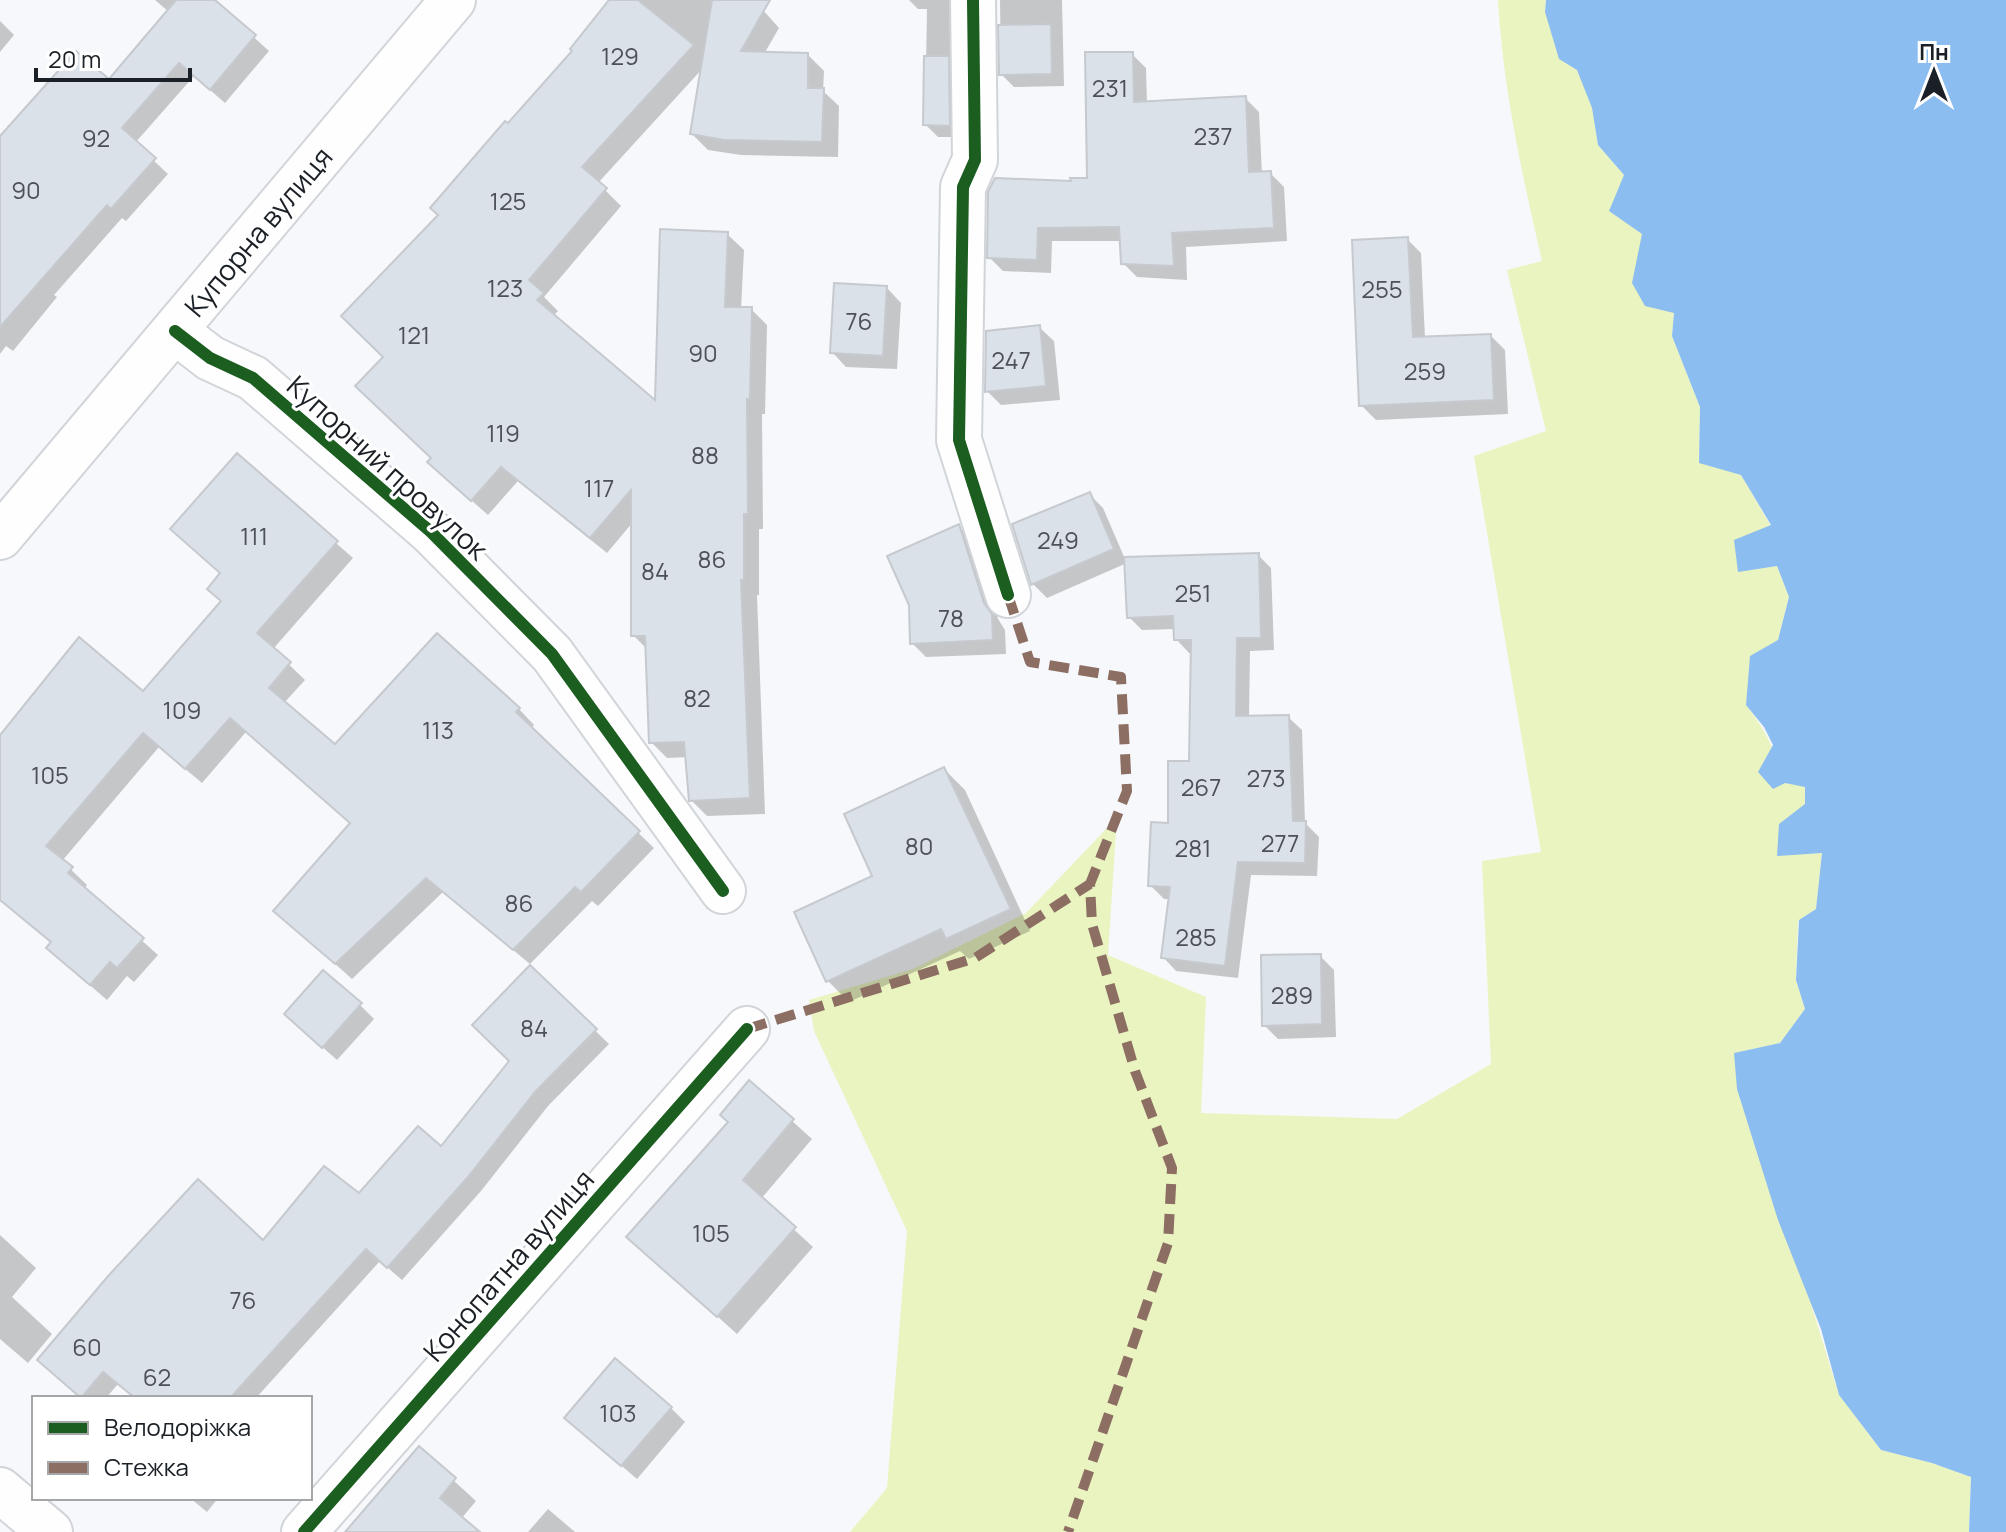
<svg xmlns="http://www.w3.org/2000/svg" width="2006" height="1532" viewBox="0 0 2006 1532" font-family="Manrope,sans-serif">
<rect width="100%" height="100%" fill="#f6f8fb"/>
<!-- green -->
<path fill="#eaf4c1" d="M 1498,0 L 1546,0 L 1545,12 L 1577,69 L 1592,108 L 1598,145 L 1624,175 L 1642,234 L 1674,313 L 1672,336 L 1700,407 L 1699,462 L 1741,475 L 1771,526 L 1738,571 L 1777,566 L 1789,597 L 1778,640 L 1746,705 C 1766,730 1776,753 1785,783 L 1806,786 L 1806,804 L 1777,855 L 1822,853 L 1816,909 L 1798,921 L 1796,980 L 1805,1009 L 1780,1043 L 1734,1053 L 1839,1395 L 1881,1450 L 1932,1463 L 1971,1477 L 1969,1532 L 850,1532 L 887,1488 L 907,1231 L 814,1031 L 809,1000 L 913,969 L 1026,913 L 1108,827 L 1116,832 L 1108,955 L 1206,997 L 1201,1113 L 1397,1119 L 1491,1064 L 1482,861 L 1541,852 L 1474,456 L 1546,431 L 1507,270 L 1542,261 C 1522,174 1503,89 1498,0 Z"/>
<!-- water -->
<path fill="#8cbdf0" d="M 1546,0 L 2006,0 L 2006,1532 L 1969,1532 L 1971,1477 L 1932,1463 L 1881,1450 L 1839,1395 L 1821,1329 L 1778,1220 L 1737,1089 L 1734,1053 L 1780,1043 L 1805,1009 L 1796,980 L 1799,920 L 1816,909 L 1822,853 L 1777,856 L 1779,824 L 1805,804 L 1805,787 L 1785,783 L 1773,789 L 1758,772 L 1773,745 L 1764,727 L 1746,705 L 1750,656 L 1778,640 L 1789,597 L 1777,566 L 1738,572 L 1734,540 L 1771,525 L 1741,475 L 1699,463 L 1700,407 L 1672,336 L 1674,313 L 1645,306 L 1632,283 L 1642,234 L 1609,211 L 1624,175 L 1598,145 L 1592,108 L 1577,70 L 1559,59 L 1545,12 Z"/>
<!-- shadow -->
<g fill="#0003">
<path d="M 155,0 L 212,0 L 269,51 L 225,103 L 194,76 L 135,143 L 168,174 L 126,221 L 122,218 L 54,295 L 57,297 L 13,351 L 6,346 L 0,354 L 0,139 L 109,82 L 169,12 Z"/>
<path d="M 612,0 L 754,0 L 779,28 L 764,54 L 808,55 L 824,71 L 823,91 L 839,106 L 838,157 L 741,155 L 708,150 L 692,134 L 703,68 L 598,183 L 621,206 L 544,297 L 558,311 L 553,316 L 657,404 L 727,234 L 744,250 L 741,309 L 751,309 L 767,325 L 765,414 L 762,414 L 763,529 L 759,529 L 759,595 L 757,595 L 765,814 L 707,816 L 691,800 L 688,757 L 667,758 L 651,742 L 648,650 L 633,635 L 633,522 L 607,553 L 518,481 L 488,515 L 446,478 L 386,357 L 440,216 L 508,126 L 574,51 Z"/>
<path d="M 909,0 L 964,0 L 961,137 L 938,137 L 925,124 L 927,9 L 918,9 Z"/>
<path d="M 1000,0 L 1062,0 L 1064,86 L 1014,87 L 1001,74 Z"/>
<path d="M 0,21 L 14,35 L 0,52 Z"/>
<path d="M 1132,54 L 1146,68 L 1147,103 L 1245,98 L 1259,112 L 1262,174 L 1270,173 L 1284,187 L 1287,241 L 1186,247 L 1187,280 L 1137,277 L 1123,263 L 1122,241 L 1052,241 L 1051,273 L 1003,271 L 989,257 L 1073,183 L 1089,179 Z"/>
<path d="M 1407,239 L 1421,253 L 1425,338 L 1491,336 L 1505,350 L 1508,414 L 1376,420 L 1361,405 Z"/>
<path d="M 887,288 L 901,303 L 897,369 L 846,367 L 832,352 Z"/>
<path d="M 1039,327 L 1054,341 L 1060,400 L 1001,405 L 987,391 Z"/>
<path d="M 237,456 L 353,558 L 273,649 L 305,680 L 284,703 L 335,747 L 519,709 L 534,725 L 531,729 L 654,848 L 598,906 L 592,901 L 530,964 L 443,892 L 352,979 L 276,911 L 352,824 L 246,732 L 202,783 L 159,747 L 62,861 L 87,885 L 84,889 L 158,955 L 134,982 L 127,976 L 107,1000 L 64,963 L 52,943 L 0,900 L 0,738 L 143,694 L 223,602 L 222,574 Z"/>
<path d="M 1089,494 L 1103,508 L 1125,559 L 1258,555 L 1271,568 L 1274,650 L 1250,651 L 1249,718 L 1288,717 L 1302,730 L 1305,823 L 1319,837 L 1317,876 L 1251,875 L 1238,978 L 1176,971 L 1163,957 L 1170,899 L 1164,899 L 1150,885 L 1191,763 L 1192,653 L 1189,653 L 1176,639 L 1176,629 L 1142,630 L 1129,617 L 1127,563 L 1047,598 L 1033,584 Z"/>
<path d="M 959,527 L 973,541 L 998,619 L 1005,630 L 1006,654 L 926,657 L 912,643 Z"/>
<path d="M 944,769 L 965,790 L 1030,931 L 969,959 L 960,951 L 849,1002 L 828,981 Z"/>
<path d="M 1320,956 L 1334,970 L 1336,1037 L 1278,1039 L 1264,1025 Z"/>
<path d="M 530,968 L 609,1044 L 548,1106 L 481,1191 L 402,1280 L 380,1261 L 256,1398 L 135,1398 L 118,1384 L 106,1398 L 81,1398 L 39,1360 L 263,1243 L 359,1196 L 442,1149 L 512,1061 Z"/>
<path d="M 360,1005 L 374,1019 L 337,1060 L 301,1028 Z"/>
<path d="M 750,1083 L 812,1139 L 761,1199 L 813,1247 L 737,1334 L 629,1237 L 730,1123 Z"/>
<path d="M 0,1235 L 36,1268 L 12,1297 L 52,1334 L 28,1363 L 0,1339 Z"/>
<path d="M 671,1408 L 685,1422 L 637,1479 L 589,1438 Z"/>
<path d="M 419,1449 L 476,1501 L 461,1519 L 477,1532 L 359,1532 Z"/>
<path d="M 190,1498 L 218,1498 L 207,1512 Z"/>
<path d="M 548,1509 L 575,1532 L 528,1532 Z"/>
</g>
<!-- building -->
<g fill="#dae1e8" stroke="#c6c9ce" stroke-width="2">
<path d="M 176,0 L 215,0 L 256,35 L 210,90 L 179,63 L 122,128 L 156,158 L 111,209 L 107,205 L 0,327 L 0,136 L 76,51 L 109,79 Z"/>
<path d="M 609,0 L 638,0 L 694,45 L 582,167 L 607,188 L 529,280 L 544,293 L 537,300 L 655,400 L 660,229 L 728,232 L 725,307 L 752,307 L 750,399 L 747,399 L 748,514 L 744,514 L 744,580 L 741,580 L 750,798 L 689,801 L 684,742 L 649,743 L 645,636 L 631,636 L 631,490 L 590,538 L 501,467 L 471,501 L 427,462 L 431,458 L 355,386 L 383,357 L 341,316 L 438,215 L 430,208 L 505,121 L 508,123 L 572,51 L 570,49 Z"/>
<path d="M 712,0 L 770,0 L 741,51 L 808,53 L 808,88 L 824,88 L 822,142 L 724,140 L 690,134 Z"/>
<path d="M 1051,24 L 1052,74 L 999,75 L 998,25 Z"/>
<path d="M 1085,52 L 1133,52 L 1134,102 L 1246,96 L 1249,172 L 1271,171 L 1274,228 L 1172,233 L 1174,266 L 1121,264 L 1119,227 L 1038,228 L 1037,260 L 987,258 L 988,192 L 995,178 L 1071,181 L 1070,178 L 1087,178 Z"/>
<path d="M 924,56 L 949,56 L 950,126 L 923,125 Z"/>
<path d="M 1408,237 L 1413,337 L 1491,334 L 1494,400 L 1359,406 L 1352,240 Z"/>
<path d="M 834,283 L 887,286 L 883,356 L 830,353 Z"/>
<path d="M 1040,325 L 1046,386 L 985,392 L 986,331 Z"/>
<path d="M 237,453 L 338,541 L 257,633 L 291,662 L 269,688 L 335,744 L 437,633 L 520,708 L 516,712 L 640,831 L 581,892 L 575,887 L 513,950 L 426,878 L 335,964 L 273,911 L 350,823 L 230,718 L 185,769 L 143,733 L 46,846 L 73,867 L 68,873 L 144,938 L 117,968 L 110,962 L 90,985 L 46,948 L 51,942 L 0,900 L 0,735 L 79,637 L 143,691 L 221,601 L 207,589 L 220,573 L 170,529 Z"/>
<path d="M 1090,492 L 1114,549 L 1031,585 L 1012,524 Z"/>
<path d="M 959,524 L 984,603 L 992,614 L 993,640 L 910,644 L 909,605 L 887,556 Z"/>
<path d="M 1259,553 L 1261,638 L 1237,638 L 1236,716 L 1289,715 L 1293,821 L 1306,821 L 1305,863 L 1238,862 L 1225,966 L 1161,958 L 1170,887 L 1148,886 L 1151,822 L 1168,823 L 1168,761 L 1189,761 L 1191,640 L 1174,640 L 1173,616 L 1127,618 L 1124,557 Z"/>
<path d="M 944,767 L 1011,909 L 946,939 L 941,929 L 826,982 L 794,912 L 872,876 L 844,814 Z"/>
<path d="M 1321,954 L 1322,1024 L 1262,1026 L 1261,955 Z"/>
<path d="M 530,965 L 597,1029 L 535,1092 L 468,1177 L 387,1268 L 366,1249 L 230,1398 L 135,1398 L 103,1372 L 81,1398 L 37,1360 L 109,1275 L 198,1179 L 263,1240 L 324,1166 L 359,1193 L 418,1126 L 441,1146 L 509,1061 L 472,1025 Z"/>
<path d="M 323,970 L 362,1003 L 322,1048 L 284,1014 Z"/>
<path d="M 749,1080 L 794,1119 L 743,1180 L 796,1227 L 717,1317 L 626,1237 L 728,1122 L 720,1115 Z"/>
<path d="M 615,1358 L 672,1407 L 621,1466 L 564,1418 Z"/>
<path d="M 419,1446 L 456,1478 L 440,1498 L 480,1532 L 345,1532 Z"/>
</g>
<g fill="none" stroke-linecap="round" stroke-linejoin="round">
<!-- minor casing -->
<g stroke="#d1d5d9" stroke-width="48">
<g id="minor">
<path d="M 973,0 L 975,160 L 963,187 L 959,440 L 1008,595"/>
<path d="M 175,331 L 210,358 L 253,378 L 431,532 L 552,654 L 723,891"/>
<path id="s1" d="M 0,537 L 453,0"/>
<path d="M 0,1490 L 50,1532"/>
<path d="M 304,1532 L 747,1029"/>
</g>
</g>
<!-- minor -->
<use href="#minor" stroke="#fefefe" stroke-width="44"/>
<!-- quiet -->
<g stroke="#8d6e63" stroke-width="10" stroke-dasharray="20 10" stroke-linecap="butt">
<path d="M 1008,595 L 1030,662 L 1121,677 L 1127,791 L 1090,884 L 1092,924 L 1135,1071 L 1172,1168 L 1168,1243 L 1068,1532"/>
<path d="M 747,1029 L 975,958 L 1090,884"/>
</g>
<!-- cycleway casing -->
<g stroke="#fff" stroke-width="17">
<g id="cycleway">
<path d="M 973,0 L 975,160 L 963,187 L 959,440 L 1008,595"/>
<path d="M 175,331 L 210,358 L 253,378 L 431,532 L 552,654 L 723,891"/>
<path d="M 304,1532 L 747,1029"/>
</g>
</g>
<!-- cycleway -->
<use href="#cycleway" stroke="#1b5e20" stroke-width="12"/>
</g>
<g text-anchor="middle" dominant-baseline="central" stroke-width="6" stroke-linejoin="round" paint-order="stroke">
<!-- number labels -->
<g font-size="24" fill="#4c5158">
<text x="620" y="55">129</text>
<text x="1110" y="87">231</text>
<text x="1213" y="135">237</text>
<text x="96" y="137">92</text>
<text x="26" y="189">90</text>
<text x="508" y="200">125</text>
<text x="505" y="287">123</text>
<text x="1382" y="288">255</text>
<text x="859" y="320">76</text>
<text x="414" y="334">121</text>
<text x="703" y="352">90</text>
<text x="1011" y="359">247</text>
<text x="1425" y="370">259</text>
<text x="503" y="432">119</text>
<text x="705" y="454">88</text>
<text x="599" y="487">117</text>
<text x="254" y="535">111</text>
<text x="1058" y="539">249</text>
<text x="712" y="558">86</text>
<text x="655" y="570">84</text>
<text x="1193" y="592">251</text>
<text x="951" y="617">78</text>
<text x="697" y="697">82</text>
<text x="182" y="709">109</text>
<text x="438" y="729">113</text>
<text x="50" y="774">105</text>
<text x="1266" y="777">273</text>
<text x="1201" y="786">267</text>
<text x="1280" y="842">277</text>
<text x="919" y="845">80</text>
<text x="1193" y="847">281</text>
<text x="519" y="902">86</text>
<text x="1196" y="936">285</text>
<text x="1292" y="994">289</text>
<text x="534" y="1027">84</text>
<text x="711" y="1232">105</text>
<text x="243" y="1299">76</text>
<text x="87" y="1346">60</text>
<text x="157" y="1376">62</text>
<text x="618" y="1412">103</text>
</g>
<!-- street labels -->
<g font-size="28" fill="#1b2026" stroke="#fff">
<text stroke="none"><textPath href="#s1" startOffset="400">Купорна вулиця</textPath></text>
<text transform="translate(388 467) rotate(42)">Купорний провулок</text>
<text transform="translate(508 1265) rotate(-49)">Конопатна вулиця</text>
</g>
</g>
<!-- legend -->
<rect x="32" y="1396" width="280" height="104" fill="#ffffff" stroke="#a4a6a8" stroke-width="2"/>
<rect x="48" y="1422" width="40" height="12" fill="#1b5e20" stroke="#a4a6a8" stroke-width="2"/>
<text x="104" y="1436" font-size="24" fill="#1b2026">Велодоріжка</text>
<rect x="48" y="1462" width="40" height="12" fill="#8d6e63" stroke="#a4a6a8" stroke-width="2"/>
<text x="104" y="1476" font-size="24" fill="#1b2026">Стежка</text>
<!-- north arrow -->
<g transform="translate(1934 72)" stroke="#ffffff" stroke-width="6" paint-order="stroke">
<path d="M0-6L14 30L0 20L-14 30Z" fill="#1b2026"/>
<text y="-12" font-size="22" font-weight="bold" text-anchor="middle" fill="#1b2026">Пн</text>
</g>
<!-- scale -->
<path d="M36 68v12h154v-12" fill="none" stroke="#1b2026" stroke-width="4"/>
<text x="48" y="68" font-size="24" fill="#1b2026" stroke="#ffffff" stroke-width="6" paint-order="stroke">20 m</text>
</svg>
